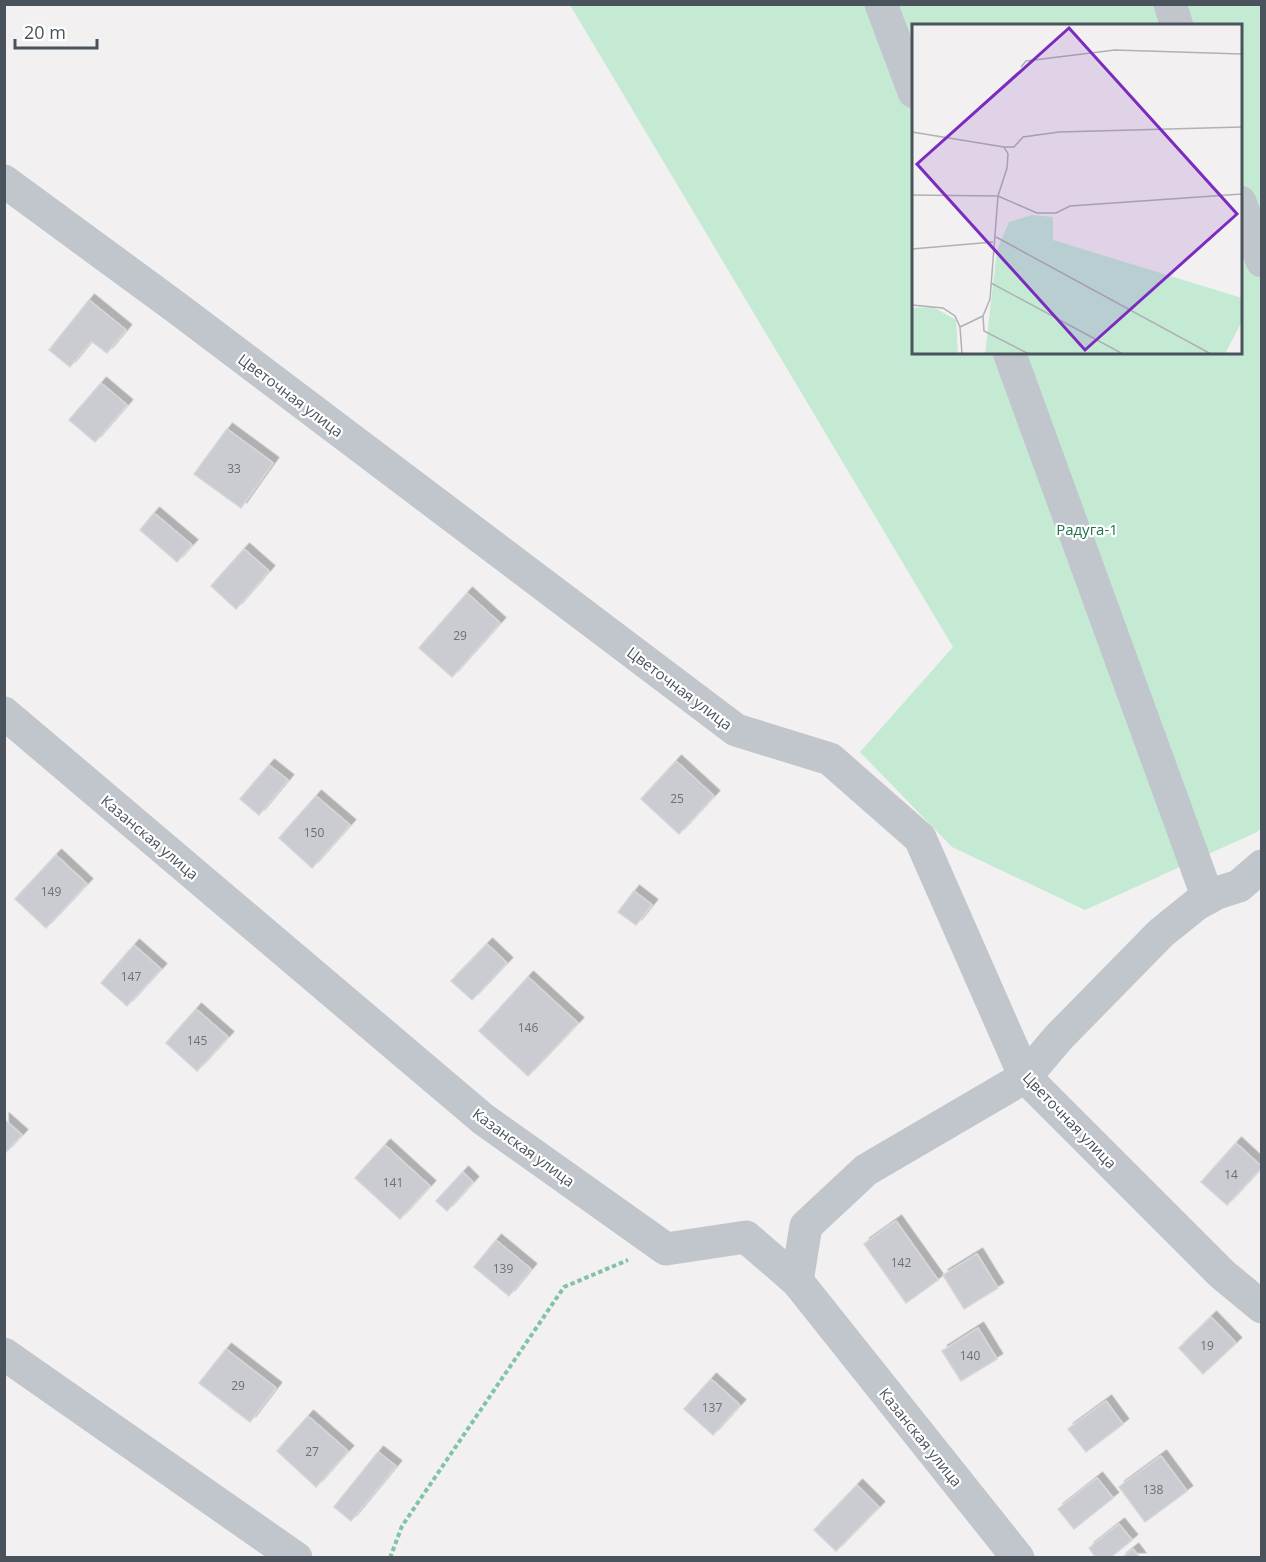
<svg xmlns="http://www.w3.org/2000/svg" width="1266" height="1562" viewBox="0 0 1266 1562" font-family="'Open Sans',sans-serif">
<defs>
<filter id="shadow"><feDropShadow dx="5.5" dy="-5.5" stdDeviation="0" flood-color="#0004"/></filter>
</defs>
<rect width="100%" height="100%" fill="#f2f0f0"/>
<!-- green -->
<path fill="#c4ead4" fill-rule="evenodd" d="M 570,5 L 1261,5 L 1262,827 L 1257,832 L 1085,910 L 952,847 L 860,752 L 953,647 ZM 914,26 L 1240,26 L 1240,352 L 914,352 Z"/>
<!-- building -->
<g fill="#cbccd1" stroke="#d4d6da" stroke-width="1.5" filter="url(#shadow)">
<path d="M 89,300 L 126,330 L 107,353 L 91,341 L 70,367 L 49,350 Z"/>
<path d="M 101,383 L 127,405 L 95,442 L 69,420 Z"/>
<path d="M 227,429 L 273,463 L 241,508 L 194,474 Z"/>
<path d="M 154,513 L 192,545 L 177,562 L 140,530 Z"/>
<path d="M 244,549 L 269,571 L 236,609 L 211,586 Z"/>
<path d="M 467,593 L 500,623 L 452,677 L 419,648 Z"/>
<path d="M 676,761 L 714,796 L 679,834 L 641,799 Z"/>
<path d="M 269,765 L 288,780 L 259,815 L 240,799 Z"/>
<path d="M 316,796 L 350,825 L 312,868 L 279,838 Z"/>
<path d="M 56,855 L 87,884 L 46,928 L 15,899 Z"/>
<path d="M 634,891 L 652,905 L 636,925 L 618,912 Z"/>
<path d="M 487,944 L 507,963 L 472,1000 L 451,981 Z"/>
<path d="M 134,945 L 161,969 L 127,1006 L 101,983 Z"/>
<path d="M 528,977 L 578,1023 L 528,1076 L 479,1031 Z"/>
<path d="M 196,1009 L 228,1037 L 197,1071 L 166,1043 Z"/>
<path d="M 4,1119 L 22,1135 L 6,1152 L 4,1151 Z"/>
<path d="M 1236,1143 L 1262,1167 L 1227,1205 L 1201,1182 Z"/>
<path d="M 385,1145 L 430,1186 L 400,1219 L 355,1178 Z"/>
<path d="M 463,1172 L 473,1182 L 447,1211 L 436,1201 Z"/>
<path d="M 896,1221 L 938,1280 L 906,1303 L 864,1244 Z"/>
<path d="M 496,1240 L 531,1269 L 509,1296 L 474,1267 Z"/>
<path d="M 977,1254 L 998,1288 L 964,1309 L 943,1275 Z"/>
<path d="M 1211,1317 L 1236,1343 L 1203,1374 L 1179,1348 Z"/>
<path d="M 978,1328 L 997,1359 L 961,1381 L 942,1351 Z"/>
<path d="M 226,1349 L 276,1388 L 250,1422 L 199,1383 Z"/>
<path d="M 711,1379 L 740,1405 L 713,1435 L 684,1409 Z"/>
<path d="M 1106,1401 L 1123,1424 L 1086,1452 L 1068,1429 Z"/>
<path d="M 308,1416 L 348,1451 L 316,1487 L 277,1451 Z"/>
<path d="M 378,1452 L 396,1466 L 351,1521 L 334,1507 Z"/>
<path d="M 1161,1456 L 1187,1491 L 1145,1522 L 1119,1487 Z"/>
<path d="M 1097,1478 L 1113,1498 L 1074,1529 L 1058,1509 Z"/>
<path d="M 857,1485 L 879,1507 L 836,1551 L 814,1530 Z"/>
<path d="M 1119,1524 L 1132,1540 L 1110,1558 L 1096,1558 L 1089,1548 Z"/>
<path d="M 1133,1549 L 1140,1558 L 1122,1558 Z"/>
</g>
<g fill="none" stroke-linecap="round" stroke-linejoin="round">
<!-- path -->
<path stroke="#80c3a5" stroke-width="4" stroke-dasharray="4.5 3" stroke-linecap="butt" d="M 390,1558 L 402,1526 L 564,1287 L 628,1260"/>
<!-- minor -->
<g stroke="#c0c6cc" stroke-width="33">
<path d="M 881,4 L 914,92"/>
<path d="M 1170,4 L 1177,26"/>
<path d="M 4,181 L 177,308 L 736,730 L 830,759 L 920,838 L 1025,1077 L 1222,1274 L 1262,1307"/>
<path d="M 1240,202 L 1262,261"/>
<path d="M 1009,352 L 1208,898"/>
<path d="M 4,713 L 483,1119 L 666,1249 L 746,1237 L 797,1281 L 1018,1558"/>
<path d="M 797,1281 L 806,1226 L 866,1170 L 1025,1077 L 1059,1037 L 1161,933 L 1197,904 L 1217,893 L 1239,886 L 1262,866"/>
<path d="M 4,1354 L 296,1558"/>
</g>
</g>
<g text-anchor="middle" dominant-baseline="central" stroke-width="4.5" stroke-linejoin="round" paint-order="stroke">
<!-- number labels -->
<g font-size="12" fill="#6a7078">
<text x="234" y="468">33</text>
<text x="460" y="635">29</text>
<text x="677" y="798">25</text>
<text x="314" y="832">150</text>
<text x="51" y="891">149</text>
<text x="131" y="976">147</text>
<text x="528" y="1027">146</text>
<text x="197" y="1040">145</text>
<text x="1231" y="1174">14</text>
<text x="393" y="1182">141</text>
<text x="901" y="1262">142</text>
<text x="503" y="1268">139</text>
<text x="1207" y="1345">19</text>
<text x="970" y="1355">140</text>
<text x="238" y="1385">29</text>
<text x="712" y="1407">137</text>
<text x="312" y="1451">27</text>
<text x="1153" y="1489">138</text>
</g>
<!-- street labels -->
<g font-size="15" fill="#4a525b" stroke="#fff">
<text transform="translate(291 395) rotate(37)">Цветочная улица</text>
<text transform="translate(680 688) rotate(37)">Цветочная улица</text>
<text transform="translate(150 837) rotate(40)">Казанская улица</text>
<text transform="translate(1070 1120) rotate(46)">Цветочная улица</text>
<text transform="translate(524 1147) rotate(36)">Казанская улица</text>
<text transform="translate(921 1437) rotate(51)">Казанская улица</text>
</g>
<!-- park labels -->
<g font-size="15" fill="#23734e" stroke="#fff">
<text x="1087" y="529">Радуга-1</text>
</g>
</g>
<!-- overview -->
<g transform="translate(912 24)">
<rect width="330" height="330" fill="#f2f0f0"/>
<path d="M 120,191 L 141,193 L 141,216 L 330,274 L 330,297 L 313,330 L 73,330 L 85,226 L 97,198 ZM 21,283 L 44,296 L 46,330 L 0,330 L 0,284 Z" fill="#c4ead4"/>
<path fill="none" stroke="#afb1b4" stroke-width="1.5" d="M 109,43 L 114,37 L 203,26 L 330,30M 0,108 L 92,123 L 102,123 L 111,113 L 147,108 L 330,103M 0,171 L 86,172 L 125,189 L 144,189 L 158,182 L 330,170M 84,213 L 299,330M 0,225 L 81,218M 79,259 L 211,330M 0,281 L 31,284 L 43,292 L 48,303 L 50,330M 71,292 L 78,275 L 86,172 L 95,144 L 96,130 L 92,123M 48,303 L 71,292 L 72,307 L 117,330"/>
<path fill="#7b2cbf" fill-opacity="0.15" stroke="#7b2cbf" stroke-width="3" d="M 157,4 L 325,190 L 173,326 L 5,140 Z"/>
<rect width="330" height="330" fill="none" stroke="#4a525b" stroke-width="3"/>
</g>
<!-- border -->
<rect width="1266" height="1562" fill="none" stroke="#4a525b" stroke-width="12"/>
<!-- scale -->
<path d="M15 39v9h82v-9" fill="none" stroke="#4a525b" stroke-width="3"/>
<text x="24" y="39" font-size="18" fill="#4a525b" stroke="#ffffff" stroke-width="4.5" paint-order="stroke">20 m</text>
</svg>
